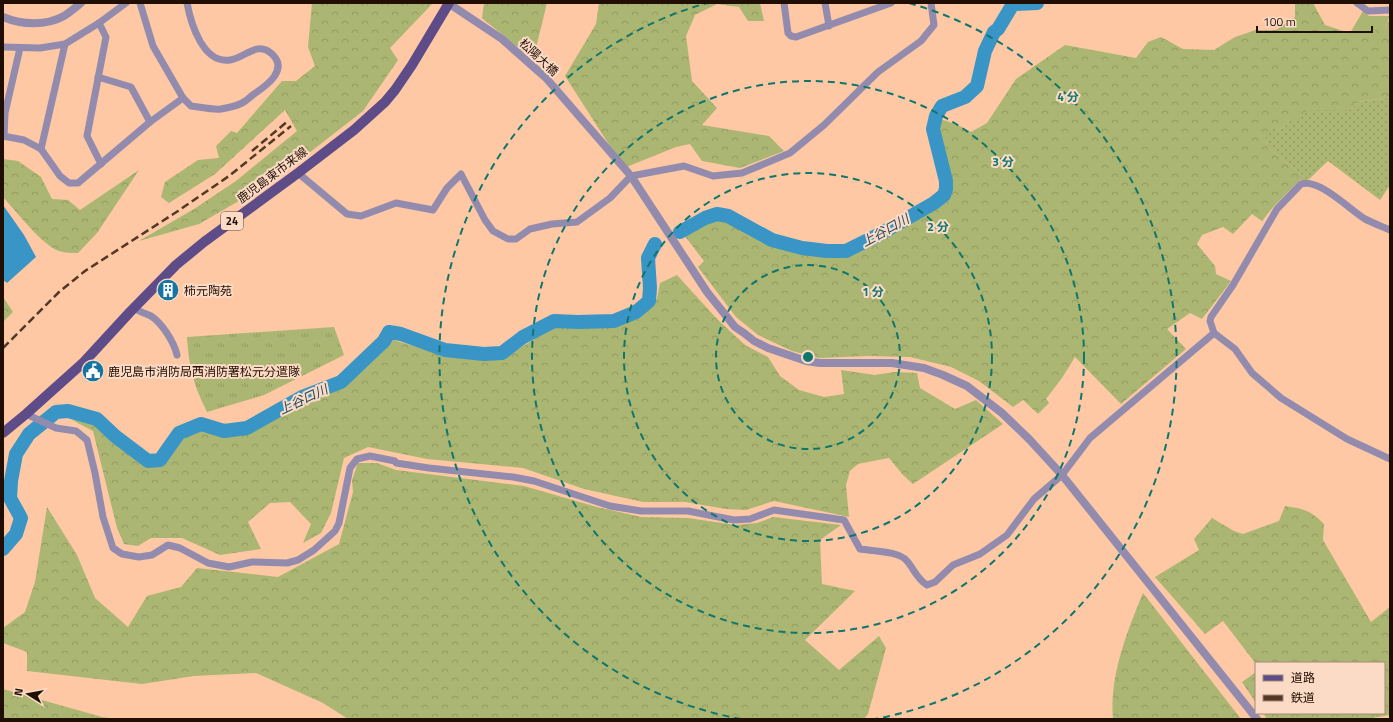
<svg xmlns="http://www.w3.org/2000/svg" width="1393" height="722" viewBox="0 0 1393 722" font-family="'Titillium Web','Noto Sans JP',sans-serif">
<defs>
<pattern id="grass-tufts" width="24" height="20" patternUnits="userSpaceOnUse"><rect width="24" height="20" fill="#abb672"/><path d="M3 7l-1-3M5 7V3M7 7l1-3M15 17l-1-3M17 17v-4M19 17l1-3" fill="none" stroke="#939b61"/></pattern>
<pattern id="forest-crowns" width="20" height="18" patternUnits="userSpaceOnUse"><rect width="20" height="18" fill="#abb672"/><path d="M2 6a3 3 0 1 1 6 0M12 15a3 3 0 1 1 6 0" fill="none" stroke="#939b61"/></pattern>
<pattern id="garden-dots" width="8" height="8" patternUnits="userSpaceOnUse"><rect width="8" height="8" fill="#abb672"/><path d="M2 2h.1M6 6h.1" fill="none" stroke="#939b61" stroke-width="1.8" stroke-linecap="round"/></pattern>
</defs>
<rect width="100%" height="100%" fill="#fdc8a3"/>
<!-- grass -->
<path fill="url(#grass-tufts)" d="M 334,327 L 344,355 L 264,395 L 207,412 C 193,384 189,367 187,337 Z"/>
<!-- forest -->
<g fill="url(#forest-crowns)">
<path d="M 312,3 L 433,3 L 390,48 L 398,60 L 363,111 L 273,181 L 199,224 L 139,241 L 194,209 L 236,181 L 297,131 L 285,110 L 215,174 L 169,203 L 161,197 L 165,182 L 198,160 L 219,158 L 216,146 L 231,131 L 237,133 L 282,81 L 296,81 L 315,66 L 308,47 Z"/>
<path d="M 484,3 L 547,3 L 533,60 L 482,18 Z"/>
<path d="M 599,3 L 760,3 L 764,21 L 748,21 L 739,7 L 717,4 L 695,15 L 686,36 L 692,81 L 717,108 L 702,125 L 769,136 L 784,151 L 740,168 L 702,161 L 690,144 L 676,147 L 624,168 L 565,76 L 596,24 Z"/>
<path d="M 1295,3 L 1313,3 L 1325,25 L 1349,33 L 1385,28 L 1390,18 L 1390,97 L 1359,102 L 1348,111 L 1335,111 L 1289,122 L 1282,128 L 1276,130 L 1267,140 L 1266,146 L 1308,180 L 1300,180 L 1274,206 L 1262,221 L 1252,214 L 1233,234 L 1223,227 L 1202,235 L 1197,244 L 1215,266 L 1216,274 L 1231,281 L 1202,319 L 1190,313 L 1167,329 L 1186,349 L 1121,404 L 1075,357 L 1062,378 L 1046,399 L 1049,403 L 1038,414 L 1023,400 L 1013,407 L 979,381 L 951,367 L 910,357 L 868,356 L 819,358 L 792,351 L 758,335 L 736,317 L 698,267 L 704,261 L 684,235 L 704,223 L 716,218 L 729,220 L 770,242 L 798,251 L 834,256 L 853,253 L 943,202 L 951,192 L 952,177 L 938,131 L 940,119 L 956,124 L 971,132 L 987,123 L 1016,79 L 1065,45 L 1136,58 L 1148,42 L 1161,37 L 1183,49 L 1214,50 L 1235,37 L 1256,30 L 1276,30 L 1295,17 Z"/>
<path d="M 3,159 L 18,161 L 41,177 L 52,199 L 68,200 L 80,210 L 139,170 L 97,233 L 78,253 C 72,253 65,253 59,251 C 43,246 15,210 3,197 Z"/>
<path d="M 677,275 L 718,320 L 745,345 L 768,357 L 780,376 L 799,390 L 824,397 L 844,394 L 841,370 L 875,375 L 894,372 L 917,373 L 920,388 L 955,409 L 976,400 L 1003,424 L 913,484 L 903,475 L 889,458 L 858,464 L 850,471 L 846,485 L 849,517 L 774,501 L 746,510 L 726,509 L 685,502 L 643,502 L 584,489 L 523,468 L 427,459 L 368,447 L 344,458 L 331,513 L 321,533 L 303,543 L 311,524 L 290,502 L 270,503 L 248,522 L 261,549 L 220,555 L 182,538 L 151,538 L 138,546 L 124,544 L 117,528 L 93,431 L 72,420 L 94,423 L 147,466 L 161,464 L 181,437 L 199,429 L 224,435 L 250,432 L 306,401 L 348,384 L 390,339 L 444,355 L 504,359 L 554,326 L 612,326 L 636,319 L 657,299 L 660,283 Z"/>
<path d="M 3,297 L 13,312 L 3,322 Z"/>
<path d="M 358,463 L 377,463 L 396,470 L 524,486 L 597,507 L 641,517 L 688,518 L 736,525 L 757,523 L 773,517 L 841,525 L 820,540 L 822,584 L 855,591 L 805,640 L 839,670 L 879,636 L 886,648 L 868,714 L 864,719 L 348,719 L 323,703 L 256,673 L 194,676 L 142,684 L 27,671 L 27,652 L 3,643 L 3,628 L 25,612 L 35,582 L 47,507 L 77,555 L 95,598 L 128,627 L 147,596 L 181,587 L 197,568 L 278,577 L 339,544 L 353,492 L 352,480 Z"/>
<path d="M 1285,506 C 1304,509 1310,510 1324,524 L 1323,540 L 1371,622 L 1390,607 L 1390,715 L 1366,719 L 1267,719 L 1263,713 L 1384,713 L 1384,663 L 1256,663 L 1256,664 L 1223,621 L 1205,634 L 1155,577 L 1199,550 L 1194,539 L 1212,518 L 1234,531 L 1243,534 L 1279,521 Z"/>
<path d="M 1143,593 L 1241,719 L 1113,719 C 1109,676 1127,632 1143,593 Z"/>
<path d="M 1256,672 L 1256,703 L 1242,682 Z"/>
<path d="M 3,689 L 102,717 L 115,719 L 3,719 Z"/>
</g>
<!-- park -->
<path fill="#abb672" d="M 1363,11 L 1369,16 L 1390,16 L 1385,28 L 1354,36 L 1353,33 L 1350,33 Z"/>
<!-- garden -->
<path fill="url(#garden-dots)" d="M 1390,97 L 1390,185 L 1380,200 L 1328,161 L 1308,180 L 1266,146 L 1267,140 L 1264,134 L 1274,128 L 1276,130 L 1282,128 L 1289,122 L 1307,111 L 1321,110 L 1348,111 L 1359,102 Z"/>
<!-- water -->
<path fill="#3895c6" d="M 3,205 L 24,235 L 36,257 L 7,283 L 3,280 Z"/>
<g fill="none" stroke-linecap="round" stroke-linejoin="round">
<!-- river -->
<g stroke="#3895c6" stroke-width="14">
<path d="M 680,232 L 705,218 L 717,214 L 728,216 L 772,240 L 802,248 L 827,251 L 846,251 L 878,235 L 934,203 L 944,195 L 946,189 L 946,181 L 933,129 L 936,116 L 942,106 L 965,97 L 977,86 L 985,51 L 994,32 L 998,29 L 1013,4 L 1037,3"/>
<path d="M 3,549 L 16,534 L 21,518 L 10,498 L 11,481 L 16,454 L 29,434 L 56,412 L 68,411 L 97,419 L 115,436 L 148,461 L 160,460 L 179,433 L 201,424 L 224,431 L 247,428 L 302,397 L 341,382 L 384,341 L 389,332 L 401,334 L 445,350 L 484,354 L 502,353 L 523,337 L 554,321 L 578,322 L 614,321 L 636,312 L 649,301 L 650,288 L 648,258 L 655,244"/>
</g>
<!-- minor -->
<g stroke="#938bad" stroke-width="7">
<path d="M 140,3 L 153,46 L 183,98 L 191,106 C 200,107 212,110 221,109 C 227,108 236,106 242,103 C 246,101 250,97 254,94 C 266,86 289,70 272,54 C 257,40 245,58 230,60 C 203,64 191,24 187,3"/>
<path d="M 784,3 L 788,33 L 791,36 L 796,37 L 891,3"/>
<path d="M 825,3 L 829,26"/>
<path d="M 1357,3 L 1368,11 L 1390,10"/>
<path d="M 99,23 L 106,37 L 87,136 L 101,164"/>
<path d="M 3,47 L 40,48 L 65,44 L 99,23 L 126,3"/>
<path d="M 98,77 L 131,87 L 150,122"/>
<path d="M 3,136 L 24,140 L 41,149 L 60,176 L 69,183 L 78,183 L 150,122 L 183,98"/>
<path d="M 4,136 L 5,113 L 20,48"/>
<path d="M 41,149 L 65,44"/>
<path d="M 298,173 L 347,214 L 361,216 L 396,203 L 433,210 L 447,188 L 461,174 L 485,220 L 493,231 L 508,239 L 516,239 L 530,229 L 552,224 L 577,222 L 610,198 L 631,176 L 684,166 L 713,176 L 742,173 L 790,153 L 824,125 L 878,72 L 921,41 L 934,25 L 931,3"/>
<path d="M 134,308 C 139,312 145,313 151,316 C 162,323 174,342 177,355"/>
<path d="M 1214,333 L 1210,321 L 1211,317 L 1233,285 L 1277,209 L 1301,184 C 1319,178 1349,209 1365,219 C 1373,223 1381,226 1390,230"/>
<path d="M 26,414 L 56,428 L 76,431 L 87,440 L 95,473 L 103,517 L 113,548 L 122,554 L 139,557 L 152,555 L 168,545 L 180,548 L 208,563 L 229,567 L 252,562 L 287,563 L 298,560 L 314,550 L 335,531 L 339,523 L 350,468 L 357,459 L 370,456 L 395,461 L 396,463 L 429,468 L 513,477 L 534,481 L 610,506 L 641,511 L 688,511 L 734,520 L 750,519 L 774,510 L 844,520 L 860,549 C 872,551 899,551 907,561 C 914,569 917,579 927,585 L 935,582 L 953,565 L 980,554 L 1007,535 L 1034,499 L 1062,475 L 1090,438 L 1214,333 L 1235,349 L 1252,373 L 1281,398 L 1347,439 L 1390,459"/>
</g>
<!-- tertiary -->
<g stroke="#938bad" stroke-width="8">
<path d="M 448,3 L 502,39 L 546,78 L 631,176 L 707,292 L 735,327 L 744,333 L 754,341 L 768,348 L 806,361 L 820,363 L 892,363 L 924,368 L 943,375 L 967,386 L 1002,413 L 1029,439 L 1062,475 L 1257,719"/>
<path d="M 3,17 C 22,25 46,26 64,16 C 70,12 76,7 81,3"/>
</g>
<!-- primary -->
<path stroke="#5e4c88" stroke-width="10" d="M 3,433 L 26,414 L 84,362 L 130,312 L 176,265 L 204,242 L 298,173 L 354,130 L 385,102 L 395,90 L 412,65 L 449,3"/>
<!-- rail -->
<g stroke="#533827" stroke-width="2.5" stroke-dasharray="8 4" stroke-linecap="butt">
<path d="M 252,151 L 288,121"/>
<path d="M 3,348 L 59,292 L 85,271 L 178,211 L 229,176 L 291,126"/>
</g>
</g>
<!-- distance rings -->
<g fill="none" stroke="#0f766e" stroke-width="2" stroke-dasharray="7 5">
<circle cx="808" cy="357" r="92"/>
<circle cx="808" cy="357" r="184"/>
<circle cx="808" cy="357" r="276"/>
<path d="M741 719A368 368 0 0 1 707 3M909 3A368 368 0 0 1 875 719"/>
</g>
<!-- icons -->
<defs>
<g id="building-disc" transform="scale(1.15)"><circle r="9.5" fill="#1675a2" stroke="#fbdbc5"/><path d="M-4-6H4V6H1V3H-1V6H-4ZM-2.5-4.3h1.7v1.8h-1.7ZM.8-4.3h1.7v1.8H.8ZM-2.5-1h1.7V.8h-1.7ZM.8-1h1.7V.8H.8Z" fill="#fff"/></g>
<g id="civic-disc" transform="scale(1.15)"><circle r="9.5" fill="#1675a2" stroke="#fbdbc5"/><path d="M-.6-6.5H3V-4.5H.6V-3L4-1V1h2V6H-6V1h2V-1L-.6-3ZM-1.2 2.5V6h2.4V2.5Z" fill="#fff"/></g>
</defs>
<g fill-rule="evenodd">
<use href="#building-disc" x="168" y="290"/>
<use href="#civic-disc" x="93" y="371"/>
</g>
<g text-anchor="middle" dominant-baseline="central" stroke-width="4" stroke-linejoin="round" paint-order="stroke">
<!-- shield labels -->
<rect fill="#fbdbc5" stroke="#624c3d" stroke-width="1" x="221" y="212" width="22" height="18" rx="3"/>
<g font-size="11" font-weight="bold" fill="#210e03">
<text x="232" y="221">24</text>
</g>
<!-- street labels -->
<g font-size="12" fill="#210e03" stroke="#fbdbc5">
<text transform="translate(539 57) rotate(43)">松陽大橋</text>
<text transform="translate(272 175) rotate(-37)">鹿児島東市来線</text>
</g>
<!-- poi labels -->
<g font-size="12" fill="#210e03" stroke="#fbdbc5" text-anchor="start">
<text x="184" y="290">柿元陶苑</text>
<text x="108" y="371">鹿児島市消防局西消防署松元分遣隊</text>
</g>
<!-- water labels -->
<g font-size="13" font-style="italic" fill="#23495f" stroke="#fbdbc5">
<text transform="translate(885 230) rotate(-29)">上谷口川</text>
<text transform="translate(303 399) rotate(-25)">上谷口川</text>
</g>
</g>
<circle cx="808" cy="357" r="6" fill="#0f766e" stroke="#fbdbc5" stroke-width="2"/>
<g font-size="12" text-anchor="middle" font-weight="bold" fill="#0f766e" stroke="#fbdbc5" stroke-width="4" stroke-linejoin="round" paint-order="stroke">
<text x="1068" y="101">4 分</text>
<text x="1003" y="166">3 分</text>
<text x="938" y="231">2 分</text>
<text x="873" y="296">1 分</text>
</g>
<!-- border -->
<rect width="1393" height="722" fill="none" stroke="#210e03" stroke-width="8"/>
<!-- legend -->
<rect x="1255" y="662" width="130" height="52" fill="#fbdbc5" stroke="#a48977"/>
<rect x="1263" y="675" width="20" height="6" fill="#5e4c88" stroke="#a48977"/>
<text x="1291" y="682" font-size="12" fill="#210e03">道路</text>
<rect x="1263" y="695" width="20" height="6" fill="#533827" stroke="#a48977"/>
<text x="1291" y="702" font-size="12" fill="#210e03">鉄道</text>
<!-- north arrow -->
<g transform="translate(28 694) rotate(281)" stroke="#fbdbc5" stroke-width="3" paint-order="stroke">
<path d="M0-3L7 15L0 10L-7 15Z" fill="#210e03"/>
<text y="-6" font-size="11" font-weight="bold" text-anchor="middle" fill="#210e03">N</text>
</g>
<!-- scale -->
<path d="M1257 26v6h115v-6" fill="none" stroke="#210e03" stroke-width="2"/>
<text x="1263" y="26" font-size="12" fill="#210e03" stroke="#fbdbc5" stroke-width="3" paint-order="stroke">100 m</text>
</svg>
